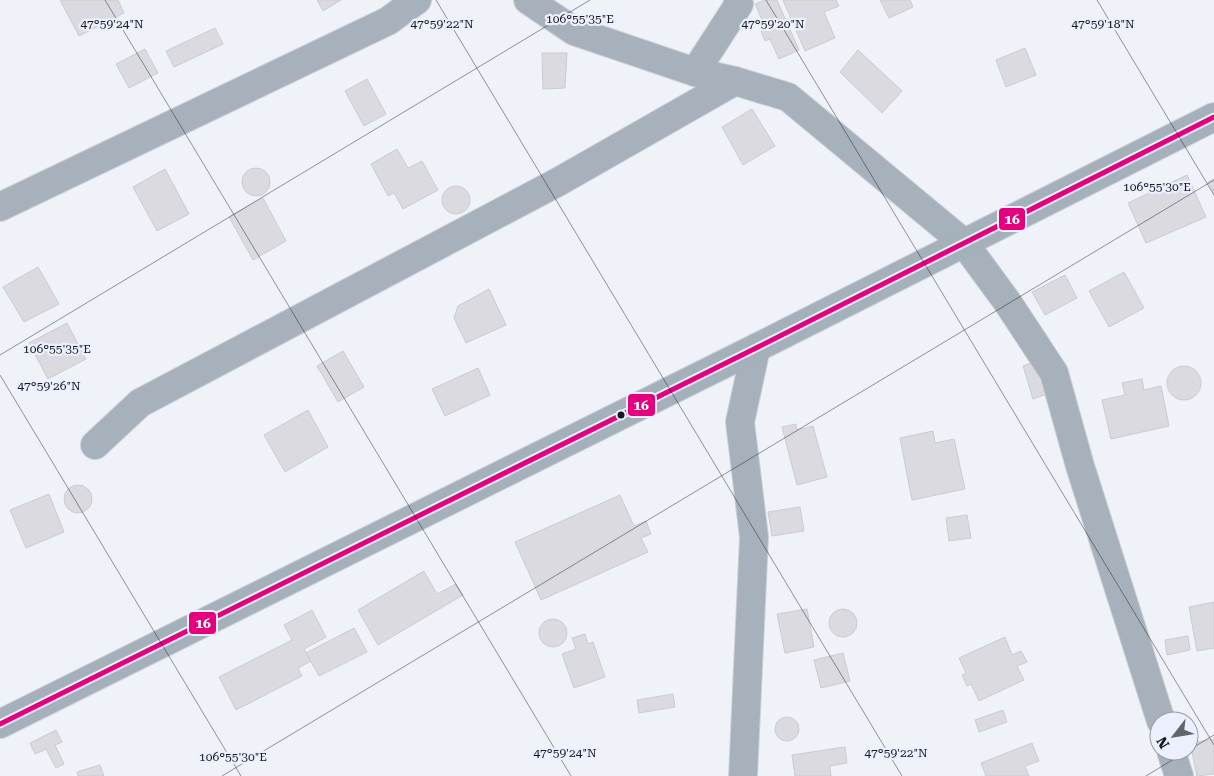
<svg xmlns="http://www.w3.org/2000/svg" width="1214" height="776" viewBox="0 0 1214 776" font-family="'Roboto Serif',serif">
<rect width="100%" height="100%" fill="#f0f2fa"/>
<!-- building -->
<g fill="#dadae0" stroke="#cbcbd1">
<path d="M 60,0 L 118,0 L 124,13 L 79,36 Z"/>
<path d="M 317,0 L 341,0 L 323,11 Z"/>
<path d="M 765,0 L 777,0 L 799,50 L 779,59 L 770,39 L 765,41 L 761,31 L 766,29 L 755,4 Z"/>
<path d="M 783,0 L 836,0 L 839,6 L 824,12 L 835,38 L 805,51 Z"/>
<path d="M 880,0 L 910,0 L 913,7 L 889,18 Z"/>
<path d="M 215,28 L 223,44 L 174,67 L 166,51 Z"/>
<path d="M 1025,48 L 1036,75 L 1006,87 L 996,60 Z"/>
<path d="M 145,49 L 158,73 L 129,88 L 116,64 Z"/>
<path d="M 858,50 L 902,91 L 882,113 L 840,72 Z"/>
<path d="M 542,53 L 567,53 L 565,88 L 543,89 Z"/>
<path d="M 367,79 L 386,114 L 364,126 L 345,91 Z"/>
<path d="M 752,109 L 775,146 L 743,165 L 722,127 Z"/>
<path d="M 397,149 L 408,168 L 422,161 L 438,190 L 403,209 L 394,193 L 388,196 L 371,164 Z"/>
<circle cx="256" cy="182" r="14"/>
<path d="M 165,169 L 189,214 L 157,231 L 133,187 Z"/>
<path d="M 1187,175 L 1206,217 L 1146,243 L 1128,203 Z"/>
<path d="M 1214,179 L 1214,193 L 1208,182 Z"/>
<circle cx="456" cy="200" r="14"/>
<path d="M 263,198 L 286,241 L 253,260 L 229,217 Z"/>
<path d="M 38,267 L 59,304 L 24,322 L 3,287 Z"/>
<path d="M 1124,272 L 1144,308 L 1109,327 L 1089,291 Z"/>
<path d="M 1065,275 L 1077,298 L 1045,315 L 1032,292 Z"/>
<path d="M 489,289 L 506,325 L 466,343 L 454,318 L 458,306 Z"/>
<path d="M 67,323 L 86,359 L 48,379 L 29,343 Z"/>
<path d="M 343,351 L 364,387 L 338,402 L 317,366 Z"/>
<path d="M 1036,361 L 1047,394 L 1033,399 L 1023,366 Z"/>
<circle cx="1184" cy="383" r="17"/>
<path d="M 478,368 L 490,395 L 445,416 L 432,389 Z"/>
<path d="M 1142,379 L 1144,390 L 1161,386 L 1169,426 L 1111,439 L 1102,400 L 1125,395 L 1122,383 Z"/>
<path d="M 308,410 L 328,447 L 285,472 L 264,435 Z"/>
<path d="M 796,424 L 797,430 L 813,426 L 827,477 L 797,485 L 782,427 Z"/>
<path d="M 933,431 L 935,443 L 954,439 L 965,489 L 912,500 L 900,438 Z"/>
<circle cx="78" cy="499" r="14"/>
<path d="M 49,494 L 64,532 L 26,548 L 10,510 Z"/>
<path d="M 620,495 L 634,526 L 646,521 L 651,534 L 641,538 L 648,552 L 541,600 L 515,542 Z"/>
<path d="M 800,507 L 804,531 L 772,536 L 768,512 Z"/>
<path d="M 967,515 L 971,538 L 949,541 L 946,518 Z"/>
<path d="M 424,571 L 437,594 L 456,584 L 463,595 L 378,645 L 358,610 Z"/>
<path d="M 1214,602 L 1214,648 L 1197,651 L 1189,607 Z"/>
<path d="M 807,609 L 814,647 L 785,653 L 777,614 Z"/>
<circle cx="843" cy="623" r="14"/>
<path d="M 312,610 L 326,637 L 304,649 L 311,661 L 298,668 L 302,676 L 236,710 L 219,677 L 292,640 L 284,625 Z"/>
<circle cx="553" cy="633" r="14"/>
<path d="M 354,628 L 367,652 L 319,676 L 306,653 Z"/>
<path d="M 585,634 L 588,644 L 593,642 L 605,677 L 574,688 L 562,654 L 576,649 L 572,638 Z"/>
<path d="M 1188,636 L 1190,650 L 1167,655 L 1165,640 Z"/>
<path d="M 1005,637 L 1012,655 L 1021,651 L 1027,662 L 1017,666 L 1024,680 L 979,701 L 971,684 L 967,686 L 962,675 L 966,673 L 959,658 Z"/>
<path d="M 843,653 L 850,681 L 821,688 L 814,660 Z"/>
<path d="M 673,694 L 675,707 L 639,713 L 637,700 Z"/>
<path d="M 1003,710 L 1007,722 L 979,732 L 975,720 Z"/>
<circle cx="787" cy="729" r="12"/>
<path d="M 56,730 L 62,742 L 55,745 L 64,764 L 56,768 L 46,749 L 35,754 L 30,743 Z"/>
<path d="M 1214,739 L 1214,774 L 1197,776 L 1190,743 Z"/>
<path d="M 1032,743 L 1039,761 L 1025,766 L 1029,776 L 986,776 L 981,763 Z"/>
<path d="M 845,747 L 847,763 L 830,766 L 831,776 L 795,776 L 792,755 Z"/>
<path d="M 100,765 L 104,776 L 78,776 L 77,772 Z"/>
</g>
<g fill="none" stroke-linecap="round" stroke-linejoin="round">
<!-- minor casing -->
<g stroke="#ced0d6" stroke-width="30">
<g id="minor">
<path d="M 528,0 L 574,31 L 695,72 L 735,81 L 788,97 L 964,243 L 1008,303 L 1054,373 L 1080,466 L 1161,721"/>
<path d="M 695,72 L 739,4 L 738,0"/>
<path d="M 0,207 L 388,21 L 417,0"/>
<path d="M 95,445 L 140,403 L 558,182 L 735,81"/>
<path d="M 1171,751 L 1179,776"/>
<path d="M 743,776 L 754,537 L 740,422 L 756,348"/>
</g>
</g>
<!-- secondary casing -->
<g stroke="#ced0d6" stroke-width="30">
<path id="secondary" d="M 0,724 L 756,348 L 1214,117"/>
</g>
<!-- minor -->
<use href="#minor" stroke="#a7b1bb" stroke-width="28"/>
<!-- secondary -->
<use href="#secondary" stroke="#a4b0ba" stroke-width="28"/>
<!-- bus-1 casing -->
<g stroke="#ecf0fe" stroke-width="9">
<path id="bus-1" d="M 0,724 L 756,348 L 1214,117"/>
</g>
<!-- bus-1 -->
<use href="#bus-1" stroke="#e5007d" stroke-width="5"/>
</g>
<!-- ticks -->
<path fill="none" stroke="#17181f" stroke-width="1" stroke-opacity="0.45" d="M 105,0 L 571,776M 436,0 L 902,776M 766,0 L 1214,745M 1097,0 L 1214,195M 0,355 L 590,0M 0,375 L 241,776M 1189,750 L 1214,735M 222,776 L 1214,180M 1146,776 L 1187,751"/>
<!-- markers -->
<circle fill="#17181f" stroke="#ecf0fe" stroke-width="2" cx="621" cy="415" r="4.5"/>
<g font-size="12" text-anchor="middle" fill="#17181f" stroke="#ecf0fe" stroke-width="4.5" stroke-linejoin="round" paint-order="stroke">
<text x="580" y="23">106°55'35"E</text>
<text x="112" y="28">47°59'24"N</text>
<text x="442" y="28">47°59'22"N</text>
<text x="773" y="28">47°59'20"N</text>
<text x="1103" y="28">47°59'18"N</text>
<text x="1157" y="191">106°55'30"E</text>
<text x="57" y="353">106°55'35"E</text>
<text x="49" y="390">47°59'26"N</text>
<text x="565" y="757">47°59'24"N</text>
<text x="896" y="757">47°59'22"N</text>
<text x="233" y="761">106°55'30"E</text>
</g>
<g stroke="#ecf0fe" stroke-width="2">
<rect x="998" y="207" width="28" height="24" rx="5" fill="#e5007d"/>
<rect x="627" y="393" width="29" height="24" rx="5" fill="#e5007d"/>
<rect x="188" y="611" width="29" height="24" rx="5" fill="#e5007d"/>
</g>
<g font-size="14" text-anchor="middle" font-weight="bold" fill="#fff">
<text x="1012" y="224">16</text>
<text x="641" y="410">16</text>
<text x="203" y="628">16</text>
</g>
<!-- north arrow -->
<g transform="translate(1174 736) rotate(239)"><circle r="24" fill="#ecf0fe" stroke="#979aa5"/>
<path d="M0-4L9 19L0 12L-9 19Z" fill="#63646c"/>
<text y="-8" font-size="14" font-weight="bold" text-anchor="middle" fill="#17181f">N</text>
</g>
</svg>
